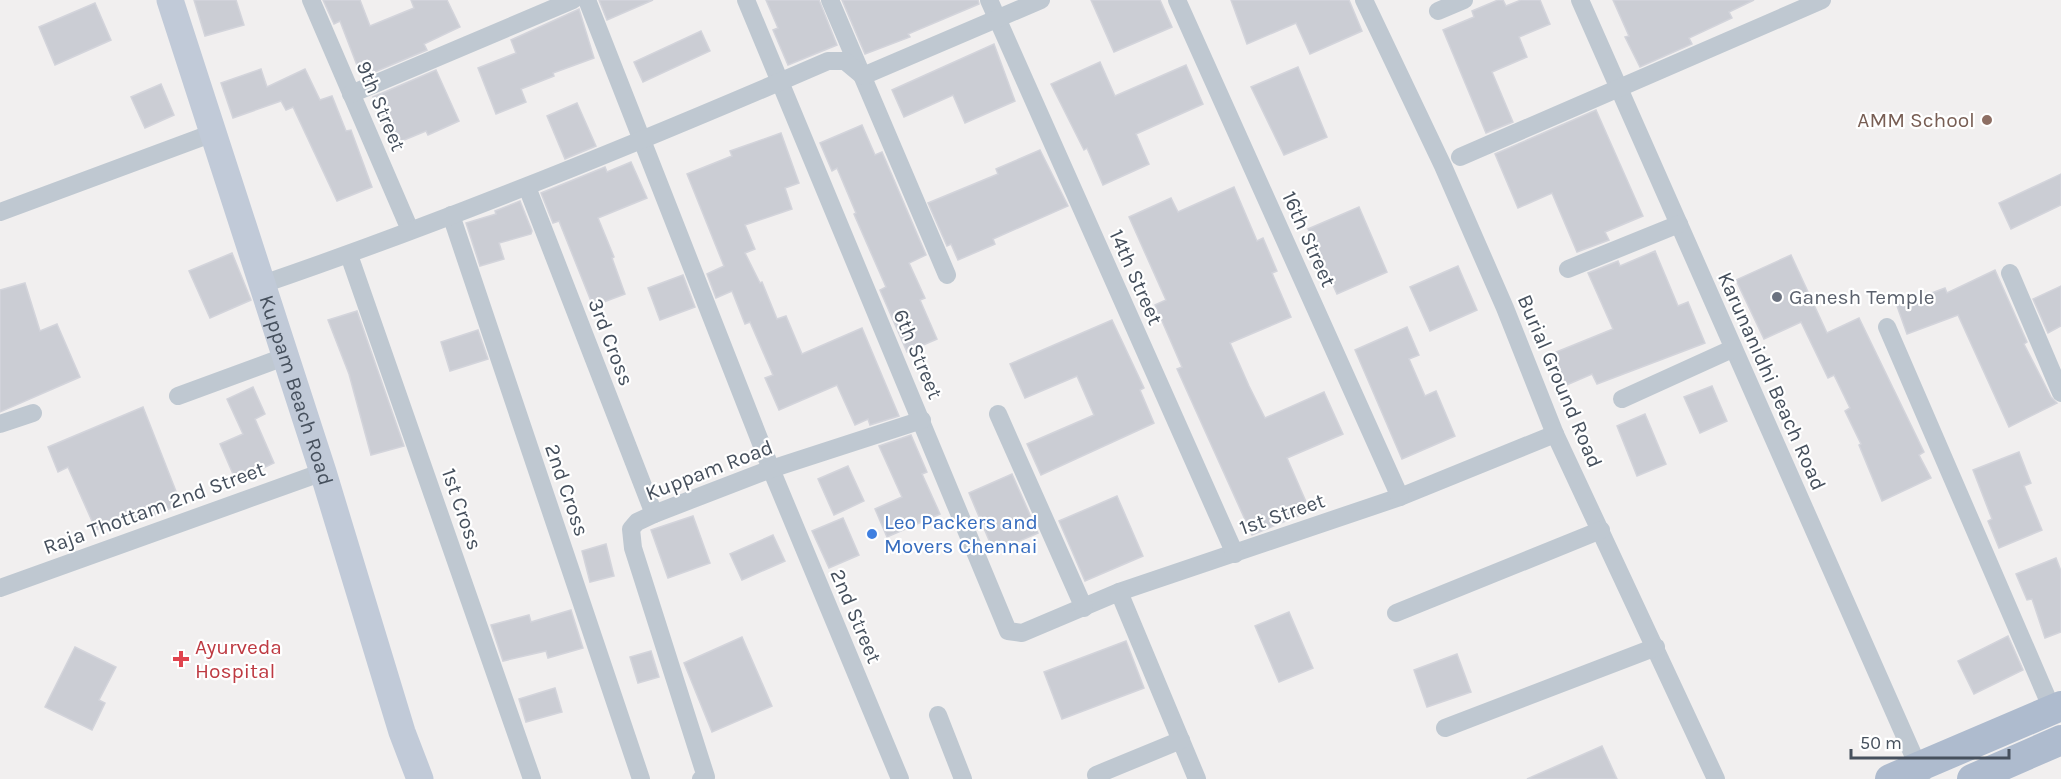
<svg xmlns="http://www.w3.org/2000/svg" width="2061" height="779" viewBox="0 0 2061 779" font-family="Karla,sans-serif">
<rect width="100%" height="100%" fill="#f1efef"/>
<!-- building -->
<g fill="#cbcdd4" stroke="#d3d4db" stroke-width="1.5">
<path d="M 194,0 L 236,0 L 244,25 L 205,36 Z"/>
<path d="M 323,0 L 360,0 L 370,26 L 414,8 L 411,0 L 447,0 L 460,27 L 424,44 L 427,50 L 365,76 L 363,72 L 360,73 L 340,21 L 334,24 Z"/>
<path d="M 599,0 L 653,0 L 607,20 Z"/>
<path d="M 766,0 L 819,0 L 837,45 L 788,65 L 773,30 L 778,28 Z"/>
<path d="M 842,0 L 978,0 L 979,4 L 908,34 L 910,37 L 865,54 Z"/>
<path d="M 1091,0 L 1160,0 L 1172,27 L 1114,52 Z"/>
<path d="M 1231,0 L 1349,0 L 1362,31 L 1310,54 L 1296,23 L 1247,44 Z"/>
<path d="M 1498,0 L 1503,0 L 1506,6 L 1521,0 L 1540,0 L 1550,24 L 1519,37 L 1527,57 L 1492,72 L 1513,122 L 1486,133 L 1443,30 L 1474,17 L 1472,11 Z"/>
<path d="M 1613,0 L 1754,0 L 1729,12 L 1732,18 L 1689,38 L 1692,44 L 1640,67 L 1625,37 L 1629,36 Z"/>
<path d="M 95,3 L 111,40 L 55,65 L 39,27 Z"/>
<path d="M 579,9 L 594,58 L 553,73 L 554,76 L 521,89 L 526,102 L 496,114 L 478,68 L 516,53 L 511,40 Z"/>
<path d="M 701,31 L 710,51 L 643,82 L 634,62 Z"/>
<path d="M 994,44 L 1015,101 L 965,123 L 953,95 L 904,117 L 892,90 Z"/>
<path d="M 1100,62 L 1115,96 L 1186,65 L 1203,104 L 1136,134 L 1149,164 L 1103,185 L 1087,148 L 1084,150 L 1051,84 Z"/>
<path d="M 1298,67 L 1327,137 L 1284,155 L 1251,87 Z"/>
<path d="M 261,69 L 267,87 L 305,69 L 320,100 L 332,96 L 346,131 L 351,130 L 372,187 L 337,201 L 293,107 L 286,110 L 281,101 L 233,118 L 221,83 Z"/>
<path d="M 436,70 L 459,121 L 428,135 L 426,131 L 392,145 L 373,97 Z"/>
<path d="M 161,84 L 174,115 L 145,128 L 131,97 Z"/>
<path d="M 577,103 L 596,146 L 565,159 L 547,116 Z"/>
<path d="M 1596,110 L 1643,216 L 1605,232 L 1609,240 L 1577,252 L 1552,193 L 1518,208 L 1495,154 Z"/>
<path d="M 862,125 L 875,155 L 882,152 L 926,255 L 909,263 L 925,298 L 920,300 L 937,339 L 907,352 L 880,290 L 886,287 L 854,214 L 856,213 L 837,168 L 832,171 L 820,143 Z"/>
<path d="M 781,133 L 799,183 L 785,188 L 792,209 L 745,225 L 755,249 L 745,253 L 760,283 L 762,282 L 777,319 L 786,316 L 802,354 L 862,328 L 899,416 L 870,425 L 868,419 L 855,425 L 837,385 L 779,410 L 765,378 L 773,375 L 750,322 L 745,324 L 732,291 L 716,298 L 707,274 L 724,266 L 687,174 L 732,156 L 730,151 Z"/>
<path d="M 1040,150 L 1068,206 L 993,239 L 995,244 L 958,260 L 951,244 L 947,246 L 928,203 L 998,174 L 996,169 Z"/>
<path d="M 631,162 L 647,198 L 598,218 L 614,257 L 612,258 L 625,294 L 593,306 L 559,221 L 553,223 L 541,193 L 605,167 L 607,172 Z"/>
<path d="M 2061,174 L 2061,205 L 2011,229 L 1999,203 Z"/>
<path d="M 1234,187 L 1257,241 L 1263,238 L 1277,271 L 1272,273 L 1291,317 L 1230,343 L 1249,386 L 1265,418 L 1324,392 L 1343,434 L 1287,458 L 1310,511 L 1252,535 L 1177,369 L 1182,367 L 1155,305 L 1166,300 L 1129,217 L 1171,198 L 1178,212 Z"/>
<path d="M 520,201 L 532,231 L 531,234 L 499,243 L 504,259 L 480,266 L 466,223 L 496,214 L 495,211 Z"/>
<path d="M 1359,207 L 1387,272 L 1337,294 L 1308,229 Z"/>
<path d="M 1655,251 L 1678,306 L 1688,302 L 1705,343 L 1597,384 L 1592,374 L 1562,387 L 1549,355 L 1613,329 L 1588,273 L 1618,261 L 1620,266 Z"/>
<path d="M 232,253 L 251,300 L 210,318 L 189,271 Z"/>
<path d="M 1791,255 L 1827,333 L 1859,318 L 1924,452 L 1919,455 L 1931,478 L 1882,501 L 1859,445 L 1861,444 L 1845,411 L 1850,408 L 1834,375 L 1828,378 L 1801,322 L 1764,339 L 1736,280 Z"/>
<path d="M 1458,266 L 1477,310 L 1430,331 L 1410,287 Z"/>
<path d="M 1995,270 L 2027,342 L 2024,344 L 2051,397 L 2057,403 L 2009,427 L 1958,315 L 1907,334 L 1897,306 L 1945,288 L 1947,293 Z"/>
<path d="M 683,275 L 695,307 L 660,320 L 648,288 Z"/>
<path d="M 25,283 L 40,331 L 57,324 L 80,377 L 0,412 L 0,290 Z"/>
<path d="M 2061,286 L 2061,326 L 2048,333 L 2033,299 Z"/>
<path d="M 357,311 L 404,446 L 371,455 L 349,374 L 328,320 Z"/>
<path d="M 1112,320 L 1144,388 L 1140,390 L 1154,423 L 1041,475 L 1027,444 L 1094,415 L 1077,376 L 1025,398 L 1010,364 Z"/>
<path d="M 1407,327 L 1419,355 L 1409,359 L 1425,396 L 1436,391 L 1455,436 L 1402,459 L 1355,350 Z"/>
<path d="M 478,330 L 488,359 L 450,371 L 441,342 Z"/>
<path d="M 1712,386 L 1727,421 L 1700,433 L 1684,397 Z"/>
<path d="M 253,387 L 265,414 L 255,419 L 274,463 L 236,481 L 220,444 L 243,434 L 227,399 Z"/>
<path d="M 143,407 L 181,504 L 138,522 L 134,513 L 96,530 L 68,467 L 58,472 L 48,447 Z"/>
<path d="M 1645,414 L 1666,464 L 1637,476 L 1617,426 Z"/>
<path d="M 911,435 L 927,472 L 922,474 L 940,514 L 887,537 L 875,509 L 902,497 L 879,446 Z"/>
<path d="M 2019,452 L 2031,483 L 2024,486 L 2042,530 L 1999,548 L 1988,521 L 1992,519 L 1973,470 Z"/>
<path d="M 848,466 L 864,501 L 834,515 L 818,479 Z"/>
<path d="M 1012,474 L 1038,533 L 994,552 L 969,493 Z"/>
<path d="M 1117,496 L 1143,556 L 1085,581 L 1059,521 Z"/>
<path d="M 693,516 L 710,563 L 668,578 L 651,530 Z"/>
<path d="M 843,518 L 859,555 L 829,568 L 812,531 Z"/>
<path d="M 773,535 L 785,561 L 742,580 L 730,554 Z"/>
<path d="M 606,544 L 614,576 L 590,582 L 582,551 Z"/>
<path d="M 2056,558 L 2061,571 L 2061,632 L 2045,638 L 2032,599 L 2027,600 L 2016,574 Z"/>
<path d="M 571,610 L 583,648 L 548,658 L 546,651 L 503,661 L 491,625 L 529,615 L 531,622 Z"/>
<path d="M 1289,612 L 1313,668 L 1279,682 L 1255,626 Z"/>
<path d="M 2008,636 L 2023,670 L 1974,694 L 1958,661 Z"/>
<path d="M 742,637 L 772,706 L 712,732 L 684,663 Z"/>
<path d="M 1126,641 L 1144,688 L 1062,719 L 1044,672 Z"/>
<path d="M 75,647 L 116,667 L 99,700 L 105,703 L 92,730 L 45,707 Z"/>
<path d="M 651,651 L 659,677 L 638,683 L 630,657 Z"/>
<path d="M 1457,654 L 1471,692 L 1427,707 L 1414,670 Z"/>
<path d="M 555,688 L 562,712 L 526,722 L 519,699 Z"/>
<path d="M 1602,746 L 1617,779 L 1527,779 Z"/>
</g>
<g fill="none" stroke-linecap="round" stroke-linejoin="round">
<!-- street -->
<g stroke="#bfc8d1" stroke-width="18">
<path d="M 311,0 L 410,230"/>
<path d="M 587,0 L 771,469 L 900,779"/>
<path d="M 746,0 L 1008,631 L 1022,633 L 1119,592 L 1400,497 L 1555,434"/>
<path d="M 830,0 L 947,275"/>
<path d="M 989,0 L 1235,554"/>
<path d="M 1177,0 L 1400,497"/>
<path d="M 1364,0 L 1443,166 L 1505,308 L 1555,434 L 1716,779"/>
<path d="M 1580,0 L 1922,775"/>
<path d="M 1438,11 L 1464,0"/>
<path d="M 351,94 L 573,0"/>
<path d="M 1460,157 L 1822,0"/>
<path d="M 527,187 L 654,514"/>
<path d="M 0,212 L 213,133"/>
<path d="M 451,215 L 641,779"/>
<path d="M 349,255 L 532,779"/>
<path d="M 1568,269 L 1679,224"/>
<path d="M 2010,273 L 2061,393"/>
<path d="M 260,285 C 453,219 641,142 828,61 L 845,61 L 863,76 L 1041,0"/>
<path d="M 1887,327 L 2052,709"/>
<path d="M 178,396 L 284,357"/>
<path d="M 1622,399 L 1732,349"/>
<path d="M 998,414 L 1084,608"/>
<path d="M 0,424 L 33,413"/>
<path d="M 0,588 L 323,472"/>
<path d="M 1119,592 L 1197,779"/>
<path d="M 1396,613 L 1601,530"/>
<path d="M 938,715 L 963,779"/>
<path d="M 1445,728 L 1656,647"/>
<path d="M 1096,775 L 1181,740"/>
<path d="M 701,779 L 706,777 L 633,548 L 631,529 L 637,522 L 654,514 L 771,469 L 922,420"/>
</g>
<!-- secondary -->
<path stroke="#c1cad8" stroke-width="27" id="s1" d="M 170,0 L 323,472 L 402,732 L 420,779"/>
<!-- primary -->
<g stroke="#aebbce" stroke-width="30">
<path d="M 1890,779 L 2061,706"/>
<path d="M 1972,779 L 2061,740"/>
</g>
</g>
<!-- markers -->
<circle fill="#8d6e63" stroke="#fff" stroke-width="2" cx="1987" cy="120" r="6"/>
<circle fill="#6b7280" stroke="#fff" stroke-width="2" cx="1777" cy="297" r="6"/>
<circle fill="#3f7fe0" stroke="#fff" stroke-width="2" cx="872" cy="534" r="6"/>
<path fill="#e0444e" stroke="#fff" stroke-width="2" d="M178 650h6v6h6v6h-6v6h-6v-6h-6v-6h6z"/>
<g text-anchor="middle" dominant-baseline="central" stroke-width="4.5" stroke-linejoin="round" paint-order="stroke">
<!-- street labels -->
<g font-size="21" fill="#46505d" stroke="#fff">
<text transform="translate(381 106) rotate(67)">9th Street</text>
<text transform="translate(1309 239) rotate(66)">16th Street</text>
<text transform="translate(1136 277) rotate(66)">14th Street</text>
<text transform="translate(611 342) rotate(69)">3rd Cross</text>
<text transform="translate(918 354) rotate(67)">6th Street</text>
<text transform="translate(1560 381) rotate(67)">Burial Ground Road</text>
<text transform="translate(1772 381) rotate(66)">Karunanidhi Beach Road</text>
<text stroke="none"><textPath href="#s1" startOffset="410">Kuppam Beach Road</textPath></text>
<text transform="translate(709 470) rotate(-21)">Kuppam Road</text>
<text transform="translate(567 490) rotate(71)">2nd Cross</text>
<text transform="translate(154 508) rotate(-20)">Raja Thottam 2nd Street</text>
<text transform="translate(462 509) rotate(71)">1st Cross</text>
<text transform="translate(1282 514) rotate(-19)">1st Street</text>
<text transform="translate(856 616) rotate(67)">2nd Street</text>
</g>
<!-- education labels -->
<g font-size="21" fill="#785e54" stroke="#fff" text-anchor="end">
<text x="1975" y="120">AMM School</text>
</g>
<!-- worship labels -->
<g font-size="21" fill="#5b616d" stroke="#fff" text-anchor="start">
<text x="1789" y="297">Ganesh Temple</text>
</g>
<!-- shop labels -->
<g font-size="21" fill="#366cbe" stroke="#fff" text-anchor="start">
<text x="884" y="522">Leo Packers and<tspan x="884" dy="24">Movers Chennai</tspan></text>
</g>
<!-- health labels -->
<g font-size="21" fill="#be3a42" stroke="#fff" text-anchor="start">
<text x="195" y="647">Ayurveda<tspan x="195" dy="24">Hospital</tspan></text>
</g>
</g>
<!-- scale -->
<path d="M1851 749v9h158v-9" fill="none" stroke="#46505d" stroke-width="3"/>
<text x="1860" y="749" font-size="18" fill="#46505d" stroke="#ffffff" stroke-width="4.5" paint-order="stroke">50 m</text>
</svg>
